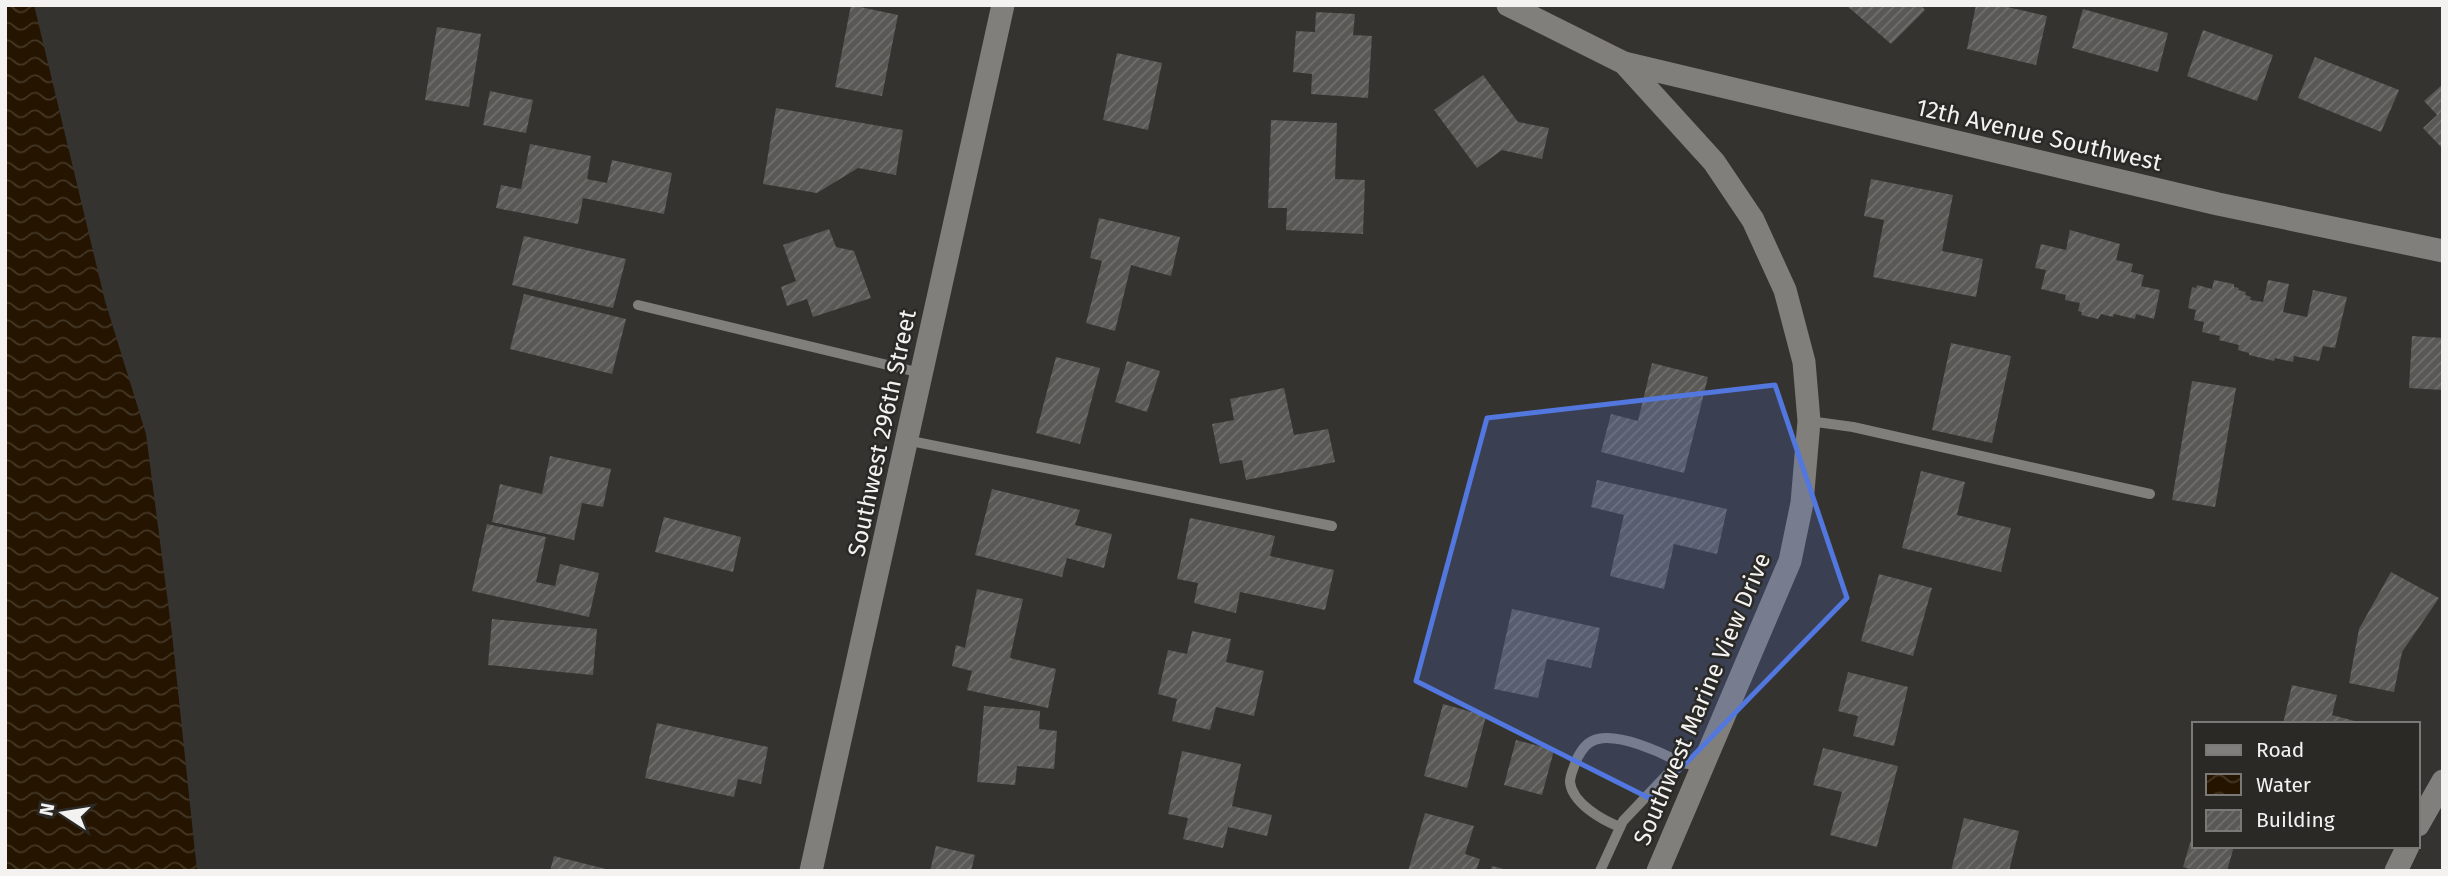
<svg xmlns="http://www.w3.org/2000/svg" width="2448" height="876" viewBox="0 0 2448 876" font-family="'Fira Sans',sans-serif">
<defs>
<pattern id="water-waves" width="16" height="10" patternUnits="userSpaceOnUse" patternTransform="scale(1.75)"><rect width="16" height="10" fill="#241400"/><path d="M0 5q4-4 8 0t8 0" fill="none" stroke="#443726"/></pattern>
<pattern id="building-hatch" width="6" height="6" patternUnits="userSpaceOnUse" patternTransform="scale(1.75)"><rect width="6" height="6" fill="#5a5855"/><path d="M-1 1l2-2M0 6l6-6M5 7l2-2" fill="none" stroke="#72706e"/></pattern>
</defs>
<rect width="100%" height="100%" fill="#353330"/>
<!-- water -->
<path fill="url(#water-waves)" d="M 5,5 L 34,5 L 105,301 L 146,434 L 172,634 L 197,871 L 5,871 Z"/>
<!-- building -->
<g fill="url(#building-hatch)">
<path d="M 851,5 L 898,15 L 882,96 L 835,87 Z"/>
<path d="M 1846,5 L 1921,5 L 1925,10 L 1891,44 Z"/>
<path d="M 1976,5 L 1998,5 L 2047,16 L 2036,65 L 1967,49 Z"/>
<path d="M 2083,9 L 2168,33 L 2158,72 L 2072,48 Z"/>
<path d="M 1316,12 L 1355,14 L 1353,35 L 1372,36 L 1368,98 L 1311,94 L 1312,74 L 1293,72 L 1296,31 L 1315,32 Z"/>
<path d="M 437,27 L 481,34 L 469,107 L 425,100 Z"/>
<path d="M 2203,30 L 2273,55 L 2257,101 L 2187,76 Z"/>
<path d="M 1117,53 L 1162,63 L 1148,130 L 1103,120 Z"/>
<path d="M 2315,57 L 2399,90 L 2381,132 L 2298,98 Z"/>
<path d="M 1483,75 L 1518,122 L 1549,128 L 1542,159 L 1502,150 L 1477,168 L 1434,110 Z"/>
<path d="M 2443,84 L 2443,149 L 2423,128 L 2437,115 L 2424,101 Z"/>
<path d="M 490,91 L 533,100 L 526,133 L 483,125 Z"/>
<path d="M 776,108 L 903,130 L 896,175 L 858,168 L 817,193 L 763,184 Z"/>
<path d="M 1271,120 L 1337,123 L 1335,179 L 1365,180 L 1363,234 L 1286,230 L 1287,208 L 1268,208 Z"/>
<path d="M 530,144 L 591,156 L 587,179 L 607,183 L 612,160 L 672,173 L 664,214 L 583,198 L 578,224 L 496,208 L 501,185 L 521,189 Z"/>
<path d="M 1871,179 L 1953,195 L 1942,251 L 1983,259 L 1976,297 L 1873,277 L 1884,220 L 1864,216 Z"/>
<path d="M 1099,218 L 1180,237 L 1171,276 L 1131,265 L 1115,331 L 1086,323 L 1102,261 L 1090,258 Z"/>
<path d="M 829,229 L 836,247 L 854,251 L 871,298 L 813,317 L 807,299 L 787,306 L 781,287 L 796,281 L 783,245 Z"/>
<path d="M 2070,230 L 2120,244 L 2116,260 L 2133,264 L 2131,272 L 2144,275 L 2141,286 L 2160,290 L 2154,319 L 2136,314 L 2135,319 L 2114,314 L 2113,317 L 2101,314 L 2098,319 L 2081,315 L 2082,312 L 2078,311 L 2080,303 L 2065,300 L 2066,295 L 2041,289 L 2046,270 L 2035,268 L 2041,244 L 2066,250 Z"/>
<path d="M 524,236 L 626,259 L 613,308 L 512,285 Z"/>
<path d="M 2214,280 L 2234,284 L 2234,287 L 2239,288 L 2238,290 L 2246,292 L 2245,295 L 2251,297 L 2250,300 L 2263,302 L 2268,280 L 2289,284 L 2283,312 L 2307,317 L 2313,290 L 2347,297 L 2335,348 L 2323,346 L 2319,361 L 2294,356 L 2293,362 L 2275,358 L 2274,361 L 2249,355 L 2249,353 L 2238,350 L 2239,345 L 2219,340 L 2220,336 L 2202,332 L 2204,322 L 2194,320 L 2196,310 L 2188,308 L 2192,287 L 2196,288 L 2197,285 L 2212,289 Z"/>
<path d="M 524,294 L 626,319 L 612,374 L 510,349 Z"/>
<path d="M 2412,336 L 2443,338 L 2443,390 L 2409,388 Z"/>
<path d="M 1951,343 L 2011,356 L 1992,443 L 1932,430 Z"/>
<path d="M 1056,357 L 1100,368 L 1080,444 L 1036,433 Z"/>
<path d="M 1127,361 L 1160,371 L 1147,412 L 1115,402 Z"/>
<path d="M 1652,363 L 1708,377 L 1684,473 L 1601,452 L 1611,414 L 1638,421 Z"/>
<path d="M 2192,381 L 2236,388 L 2215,507 L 2172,500 Z"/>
<path d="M 1284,388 L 1294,435 L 1328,429 L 1335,462 L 1246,480 L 1242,460 L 1220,464 L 1212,424 L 1234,420 L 1230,399 Z"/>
<path d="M 550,456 L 611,469 L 603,507 L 582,503 L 574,540 L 492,522 L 500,484 L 542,494 Z"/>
<path d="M 1921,471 L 1965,482 L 1957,515 L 2011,528 L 2001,572 L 1902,548 Z"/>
<path d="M 1597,480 L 1727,509 L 1717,554 L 1674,544 L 1664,589 L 1610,576 L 1624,515 L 1591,507 Z"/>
<path d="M 992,489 L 1080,510 L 1075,525 L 1112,534 L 1104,568 L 1067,558 L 1062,577 L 975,555 Z"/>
<path d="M 664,517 L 741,537 L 733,572 L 655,552 Z"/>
<path d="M 1190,518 L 1275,536 L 1270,556 L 1334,570 L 1325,610 L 1240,592 L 1236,613 L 1194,603 L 1198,583 L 1177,579 Z"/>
<path d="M 487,524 L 546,537 L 536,582 L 555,586 L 560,564 L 599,573 L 589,617 L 472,591 Z"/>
<path d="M 2391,572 L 2439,598 L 2402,652 L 2394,692 L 2349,683 L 2359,629 Z"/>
<path d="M 1879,574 L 1932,588 L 1913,656 L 1861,641 Z"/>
<path d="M 977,589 L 1023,599 L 1010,658 L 1056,669 L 1048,708 L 967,690 L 972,671 L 952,666 L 956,645 L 965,648 Z"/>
<path d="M 1512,609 L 1600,628 L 1591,668 L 1547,659 L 1538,698 L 1494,689 Z"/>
<path d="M 492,619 L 597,629 L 593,675 L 488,665 Z"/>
<path d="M 1192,631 L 1231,639 L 1226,662 L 1264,671 L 1254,716 L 1216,707 L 1210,730 L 1172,721 L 1177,699 L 1158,694 L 1168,650 L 1187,654 Z"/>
<path d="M 1848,672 L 1908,687 L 1894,746 L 1853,736 L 1858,716 L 1838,711 Z"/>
<path d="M 2292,685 L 2337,695 L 2332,715 L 2366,724 L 2283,724 Z"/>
<path d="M 1443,704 L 1486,716 L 1467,788 L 1424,776 Z"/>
<path d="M 984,706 L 1040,711 L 1039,729 L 1057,731 L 1054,769 L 1017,766 L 1015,785 L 977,782 Z"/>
<path d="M 657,723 L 768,747 L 761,784 L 738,779 L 734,797 L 645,778 Z"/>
<path d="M 1516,740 L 1554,750 L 1542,795 L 1504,785 Z"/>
<path d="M 1823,748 L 1898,766 L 1877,847 L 1830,835 L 1842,792 L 1813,785 Z"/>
<path d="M 1182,751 L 1241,764 L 1232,806 L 1272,815 L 1267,836 L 1228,827 L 1223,848 L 1183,839 L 1188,818 L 1168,814 Z"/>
<path d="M 1425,813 L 1474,826 L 1465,854 L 1480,859 L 1476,871 L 1408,871 Z"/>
<path d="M 1964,818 L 2019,831 L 2009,871 L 1951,871 Z"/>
<path d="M 2194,830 L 2194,846 L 2234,846 L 2227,871 L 2196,871 L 2183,867 Z"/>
<path d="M 936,846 L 975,855 L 971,871 L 930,871 Z"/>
<path d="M 554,856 L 610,870 L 609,871 L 550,871 Z"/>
<path d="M 1492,866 L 1508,870 L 1508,871 L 1490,871 Z"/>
</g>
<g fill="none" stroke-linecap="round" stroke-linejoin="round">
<!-- service -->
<g stroke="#817f7c" stroke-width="10">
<path d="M 638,305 L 921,373"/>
<path d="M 1809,421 L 1853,427 L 2150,494"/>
<path d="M 906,440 L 1332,526"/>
<path d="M 1620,827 C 1602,820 1572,803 1570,782 C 1570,774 1574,768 1576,761 C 1580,752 1587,741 1598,739 C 1620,734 1659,751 1679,762"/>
<path d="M 1600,871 L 1623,821 L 1679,762 L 1703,767"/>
</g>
<!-- minor -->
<g stroke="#817f7c" stroke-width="23">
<path d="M 1508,5 L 1624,63 L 1714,162 L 1753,220 L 1785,290 L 1804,362 L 1809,421 L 1802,503 L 1790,561 L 1658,871"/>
<path d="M 1624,63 L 2218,204 L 2443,251"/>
<path d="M 2418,825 L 2443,781"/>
<path d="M 811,871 L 1003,5"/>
<path d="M 2396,871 L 2408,846"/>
</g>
</g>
<!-- marked area -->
<path fill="#5277de" fill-opacity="0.2" stroke="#5277de" stroke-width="5" stroke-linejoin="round" d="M 1775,385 L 1847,598 L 1651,799 L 1416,681 L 1487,418 Z"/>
<g text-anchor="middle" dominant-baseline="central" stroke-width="5" stroke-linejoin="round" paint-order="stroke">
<!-- street labels -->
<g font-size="24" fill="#f3f2f0" stroke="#2b2926">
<text transform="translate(2039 135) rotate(13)">12th Avenue Southwest</text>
<text transform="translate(882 433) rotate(-78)">Southwest 296th Street</text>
<text transform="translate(1702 699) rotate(-67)">Southwest Marine View Drive</text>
</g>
</g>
<!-- border -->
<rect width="2448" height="876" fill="none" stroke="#f3f2f0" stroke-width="14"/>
<!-- legend -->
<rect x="2192" y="722" width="228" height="126" fill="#2b2926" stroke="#7b7977" stroke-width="2"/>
<rect x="2206" y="745" width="35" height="10" fill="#817f7c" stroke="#7b7977" stroke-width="2"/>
<text x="2256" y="757" font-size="21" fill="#f3f2f0">Road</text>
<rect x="2206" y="774" width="35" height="21" fill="url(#water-waves)" stroke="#7b7977" stroke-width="2"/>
<text x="2256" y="792" font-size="21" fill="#f3f2f0">Water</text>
<rect x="2206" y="810" width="35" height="21" fill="url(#building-hatch)" stroke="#7b7977" stroke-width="2"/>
<text x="2256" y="827" font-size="21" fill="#f3f2f0">Building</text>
<!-- north arrow -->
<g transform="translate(63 813) rotate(282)" stroke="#2b2926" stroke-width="5" paint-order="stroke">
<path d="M0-5L12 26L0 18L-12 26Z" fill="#f3f2f0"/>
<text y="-10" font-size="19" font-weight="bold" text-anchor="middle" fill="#f3f2f0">N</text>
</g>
</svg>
